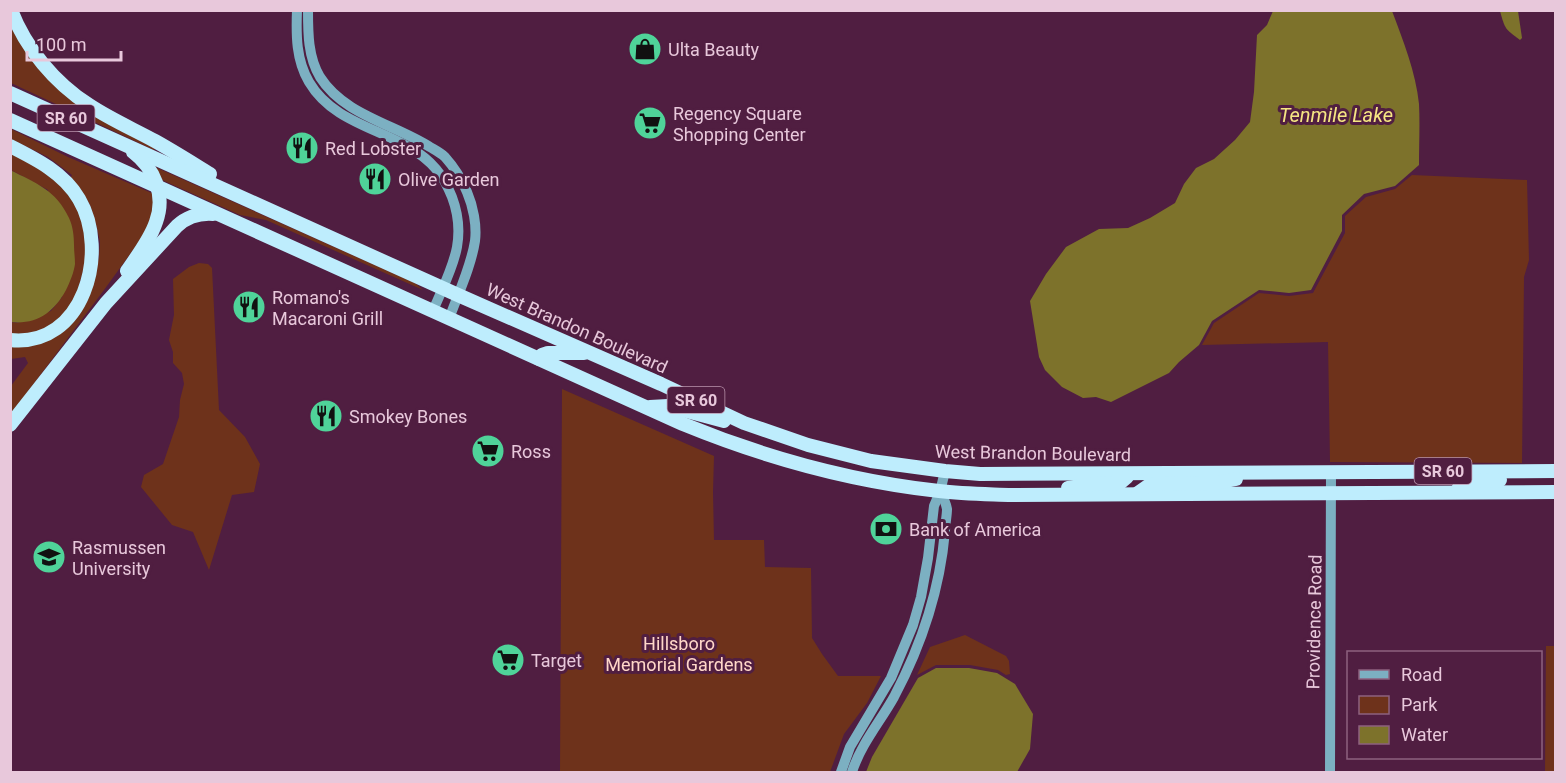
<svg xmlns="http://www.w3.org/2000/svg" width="1566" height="783" viewBox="0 0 1566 783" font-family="Roboto,sans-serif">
<rect width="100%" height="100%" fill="#501e41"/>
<!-- green -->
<g fill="#6e321b">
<path d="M 10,21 L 38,65 L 156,146 L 154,150 L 11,83 Z"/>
<path d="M 11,129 L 68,157 L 154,194 L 154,208 L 149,228 L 104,290 L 11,414 L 11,386 L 28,363 L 25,357 L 11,359 L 11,343 L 34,342 L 89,296 L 93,284 L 99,257 L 100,242 L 97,228 L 90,205 L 84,195 L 71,177 L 72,175 L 48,157 L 11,139 Z"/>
<path d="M 11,153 L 55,177 L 79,206 L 89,250 L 73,307 L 43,331 L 11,336 L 10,322 L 17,323 L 51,311 L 62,297 L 48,190 L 11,170 Z"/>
<path d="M 155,167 L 415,283 L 423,290 L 266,220 L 240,215 L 162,180 Z"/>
<path d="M 1412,175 L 1527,180 L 1529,260 L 1524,277 L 1522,463 L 1330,462 L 1328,342 L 1202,345 L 1214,323 L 1259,293 L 1289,296 L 1313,293 L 1345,233 L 1345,216 L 1366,197 L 1395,189 Z"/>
<path d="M 199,263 L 208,264 L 212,268 L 219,410 L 245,437 L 260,464 L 254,492 L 232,495 L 209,570 L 193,532 L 172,525 L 141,487 L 144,475 L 163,464 L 179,417 L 180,400 L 184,384 L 182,373 L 173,363 L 173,352 L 169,340 L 174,315 L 173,279 L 189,267 Z"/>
<path d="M 562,389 L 714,456 L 713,492 L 714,540 L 764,540 L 765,567 L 811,568 L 812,638 L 822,654 L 838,676 L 881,676 L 867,703 L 844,734 L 830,772 L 560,772 Z"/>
<path d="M 965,635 L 1006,656 L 1009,661 L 1010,674 L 1006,675 L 998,670 L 970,665 L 936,665 L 917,675 L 930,647 Z"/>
<path d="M 1546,646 L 1555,646 L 1555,772 L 1545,772 Z"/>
</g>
<!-- water -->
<g fill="#7d722b">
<path d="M 1273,11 L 1392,11 C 1403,40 1416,73 1419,104 C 1420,124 1419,145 1419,165 L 1395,186 L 1364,194 L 1342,215 L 1342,231 L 1311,290 L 1289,293 L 1259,290 L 1212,321 L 1199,345 L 1179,362 L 1169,373 L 1111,402 L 1096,397 L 1083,398 L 1062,387 L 1045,370 L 1039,357 L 1030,301 L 1046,274 L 1066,247 L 1099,229 L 1128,228 L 1150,218 L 1175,203 L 1184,184 L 1196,168 L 1214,159 L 1235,140 L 1250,122 L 1254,92 L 1257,35 L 1267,25 Z"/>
<path d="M 1500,11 L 1518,11 L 1522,38 L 1520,40 C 1505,29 1505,29 1500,11 Z"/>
<path d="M 10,170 C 36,183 56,190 69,218 C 73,226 74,237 74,245 C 74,251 75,258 75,264 C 74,272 70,282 66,290 C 54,312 37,325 10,322 Z"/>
<path d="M 936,668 L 969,668 L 997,673 L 1015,684 L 1033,714 L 1030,749 L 1017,772 L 866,772 L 872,757 L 918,678 Z"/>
</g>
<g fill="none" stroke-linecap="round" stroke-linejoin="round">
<!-- secondary -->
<g stroke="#7cb0c2" stroke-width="10">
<path d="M 297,10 C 296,35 296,60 309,82 C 338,131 402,129 436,169 C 443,177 448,187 452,197 C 458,213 460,230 457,247 C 453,269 441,291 433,311"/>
<path d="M 308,10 C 308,33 308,57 320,77 C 344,115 394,124 430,147 C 435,150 441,153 445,157 C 454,167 462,180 467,192 C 473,206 477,225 475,241 C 471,267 458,294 449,319"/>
<path d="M 841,772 L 850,747 L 891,678 L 913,625 L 921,597 L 928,558 L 934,506 L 940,492 L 945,471"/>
<path d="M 852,772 C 861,744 880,722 894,697 C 921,646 940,589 945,531 C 945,524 947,516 947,509 C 946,503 943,497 940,492"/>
<path d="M 1330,772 L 1331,472"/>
</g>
<!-- highway -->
<g stroke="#beedfd" stroke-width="14">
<path d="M 11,10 C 26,49 55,83 89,105 C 110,119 133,129 155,141 C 173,151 192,163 210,174"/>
<path d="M 10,93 L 458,295 L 661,384 L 744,423 L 808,445 L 871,461 L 945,471 L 980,474 L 1556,471"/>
<path d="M 10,120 L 683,424 C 766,458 849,481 939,491 C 963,494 987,494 1012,495 L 1556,492"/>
<path d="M 10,146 C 36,159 64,173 79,199 C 110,251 84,348 10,340"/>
<path d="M 127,271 C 137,256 150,240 156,222 C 166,195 154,168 133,152"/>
<path d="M 539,359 L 542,355 L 548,353 L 584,353"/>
<path d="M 650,407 L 668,406 L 724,421"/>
<path d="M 10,425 L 106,303 L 177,226 C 188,216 199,213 213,214"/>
<path d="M 1068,488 L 1094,484 L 1120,483 L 1127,477"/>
<path d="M 1458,489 L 1479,481 L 1500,480"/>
<path d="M 1138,493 L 1148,486 L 1156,484 L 1216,483 L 1236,479"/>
</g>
</g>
<!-- icons -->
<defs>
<g id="shop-disc" transform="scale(1.725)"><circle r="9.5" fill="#4fd399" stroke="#501e41"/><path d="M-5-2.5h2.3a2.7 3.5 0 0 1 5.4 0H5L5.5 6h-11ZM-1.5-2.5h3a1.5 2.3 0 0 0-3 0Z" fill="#111"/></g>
<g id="supermarket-disc" transform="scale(1.725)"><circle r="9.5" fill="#4fd399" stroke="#501e41"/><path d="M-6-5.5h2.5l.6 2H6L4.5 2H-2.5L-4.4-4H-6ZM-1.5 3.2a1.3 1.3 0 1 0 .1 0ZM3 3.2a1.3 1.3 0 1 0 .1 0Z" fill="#111"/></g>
<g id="restaurant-disc" transform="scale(1.725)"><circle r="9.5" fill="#4fd399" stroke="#501e41"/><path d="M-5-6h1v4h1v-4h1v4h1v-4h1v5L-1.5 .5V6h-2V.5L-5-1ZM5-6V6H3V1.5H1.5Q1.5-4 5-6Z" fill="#111"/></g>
<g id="bank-disc" transform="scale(1.725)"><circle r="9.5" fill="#4fd399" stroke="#501e41"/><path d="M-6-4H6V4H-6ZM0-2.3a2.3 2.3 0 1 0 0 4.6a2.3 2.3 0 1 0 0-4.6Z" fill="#111"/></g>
<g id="university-disc" transform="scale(1.725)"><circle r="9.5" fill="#4fd399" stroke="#501e41"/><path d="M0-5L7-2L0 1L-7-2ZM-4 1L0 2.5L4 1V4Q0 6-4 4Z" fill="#111"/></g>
</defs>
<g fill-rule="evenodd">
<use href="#shop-disc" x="645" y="49"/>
<use href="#supermarket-disc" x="650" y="123"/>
<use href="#restaurant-disc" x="302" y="148"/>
<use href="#restaurant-disc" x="375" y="179"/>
<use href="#restaurant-disc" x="249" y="307"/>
<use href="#restaurant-disc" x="326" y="416"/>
<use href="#supermarket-disc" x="488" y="451"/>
<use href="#bank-disc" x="886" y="529"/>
<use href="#university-disc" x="49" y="557"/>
<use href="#supermarket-disc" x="508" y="660"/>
</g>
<g text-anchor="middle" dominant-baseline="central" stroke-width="6" stroke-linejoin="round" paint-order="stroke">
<!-- shield labels -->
<g fill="#501e41" stroke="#ba95ad" stroke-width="1.5">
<rect x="37.5" y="105" width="57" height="26" rx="4.5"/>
<rect x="667.5" y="387" width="57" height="26" rx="4.5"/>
<rect x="1414.5" y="458" width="57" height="26" rx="4.5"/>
</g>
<g font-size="16" font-weight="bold" fill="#e8c8db">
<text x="66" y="118">SR 60</text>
<text x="696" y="400">SR 60</text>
<text x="1443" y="471">SR 60</text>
</g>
<!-- poi labels -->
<g font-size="18" fill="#e8c8db" stroke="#501e41" text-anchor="start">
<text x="668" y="49">Ulta Beauty</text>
<text x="673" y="113">Regency Square<tspan x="673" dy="21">Shopping Center</tspan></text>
<text x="325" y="148">Red Lobster</text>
<text x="398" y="179">Olive Garden</text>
<text x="272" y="297">Romano's<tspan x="272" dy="21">Macaroni Grill</tspan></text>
<text x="349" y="416">Smokey Bones</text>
<text x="511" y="451">Ross</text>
<text x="909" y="529">Bank of America</text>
<text x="72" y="547">Rasmussen<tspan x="72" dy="21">University</tspan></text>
<text x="531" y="660">Target</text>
</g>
<!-- street labels -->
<g font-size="18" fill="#e8c8db" stroke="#501e41">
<text transform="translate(577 328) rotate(24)">West Brandon Boulevard</text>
<text transform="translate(1033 453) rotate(1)">West Brandon Boulevard</text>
<text transform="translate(1314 622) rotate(-89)">Providence Road</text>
</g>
<!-- park labels -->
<g font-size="18" fill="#ffd7c9" stroke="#501e41">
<text x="679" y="643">Hillsboro<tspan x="679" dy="21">Memorial Gardens</tspan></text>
</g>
<!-- water labels -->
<g font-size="20" font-style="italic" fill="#f5e683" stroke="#501e41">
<text x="1336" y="115">Tenmile Lake</text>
</g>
</g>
<!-- border -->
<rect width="1566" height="783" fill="none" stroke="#e8c8db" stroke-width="24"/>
<!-- legend -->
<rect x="1347" y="651" width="195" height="108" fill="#501e41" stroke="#8d627f" stroke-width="1.5"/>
<rect x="1359" y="670" width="30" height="9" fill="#7cb0c2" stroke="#8d627f" stroke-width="1.5"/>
<text x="1401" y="681" font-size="18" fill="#e8c8db">Road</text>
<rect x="1359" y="696" width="30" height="18" fill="#6e321b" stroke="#8d627f" stroke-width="1.5"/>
<text x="1401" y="711" font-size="18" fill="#e8c8db">Park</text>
<rect x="1359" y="726" width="30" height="18" fill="#7d722b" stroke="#8d627f" stroke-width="1.5"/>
<text x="1401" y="741" font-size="18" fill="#e8c8db">Water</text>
<!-- scale -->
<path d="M27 51v9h94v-9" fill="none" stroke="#e8c8db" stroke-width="3"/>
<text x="36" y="51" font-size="18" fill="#e8c8db" stroke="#501e41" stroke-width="4.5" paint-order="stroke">100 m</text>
</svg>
